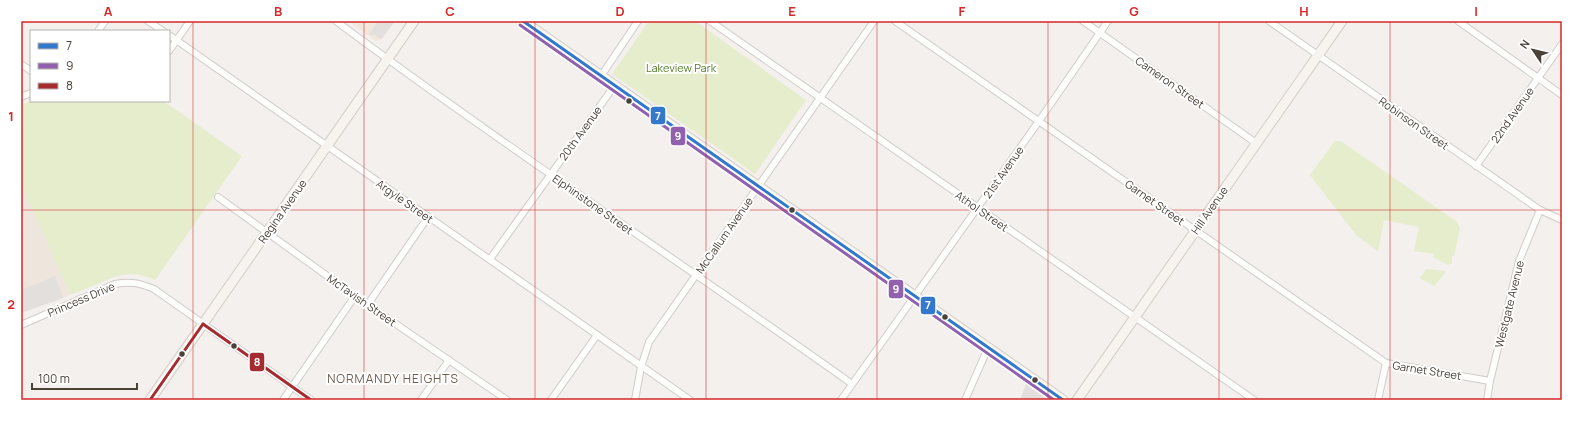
<svg xmlns="http://www.w3.org/2000/svg" width="1583" height="421" viewBox="0 0 1583 421" font-family="Manrope,sans-serif">
<rect width="100%" height="100%" fill="#f3f0ed"/>
<!-- commercial -->
<path fill="#f2e7dd" d="M 348,21 L 395,21 L 382,39 L 376,41 Z"/>
<!-- education -->
<path fill="#eee6dc" d="M 21,183 L 70,295 L 21,313 Z"/>
<!-- green -->
<g fill="#e5edcd">
<path d="M 649,21 L 695,21 L 806,100 L 755,174 L 612,74 Z"/>
<path d="M 31,101 L 163,101 L 242,156 L 155,280 C 142,274 131,273 117,276 L 70,295 L 21,183 L 21,105 Z"/>
<path d="M 1335,141 L 1341,141 L 1457,222 L 1460,228 L 1454,256 L 1452,256 L 1452,263 L 1448,265 L 1433,257 L 1434,254 L 1414,251 L 1419,227 L 1384,220 L 1378,251 L 1357,236 L 1310,175 Z"/>
<path d="M 1426,269 L 1446,271 L 1442,277 L 1434,286 L 1420,278 Z"/>
</g>
<!-- parking -->
<g fill="#e2dfdc">
<path d="M 378,21 L 395,21 L 381,39 L 374,34 L 373,36 L 369,34 Z"/>
<path d="M 55,276 L 63,298 L 21,313 L 21,290 Z"/>
<path d="M 1026,384 L 1048,400 L 1020,400 Z"/>
</g>
<g fill="none" stroke-linecap="round" stroke-linejoin="round">
<!-- street casing -->
<g stroke="#d0ccc9" stroke-width="8">
<g id="street">
<path d="M 148,21 L 163,31"/>
<path d="M 336,21 C 505,147 681,262 852,384"/>
<path d="M 710,21 L 1254,400"/>
<path d="M 895,21 L 1386,363 L 1490,381"/>
<path d="M 1083,21 L 1256,143"/>
<path d="M 1269,21 L 1540,210 L 1562,220"/>
<path d="M 1458,21 L 1562,95"/>
<path d="M 98,31 L 105,21"/>
<path d="M 169,35 L 690,400"/>
<path d="M 169,51 L 190,21"/>
<path d="M 21,64 L 31,71"/>
<path d="M 601,76 L 638,21"/>
<path d="M 21,97 L 31,93"/>
<path d="M 1476,166 L 1562,44"/>
<path d="M 218,197 L 355,296 L 507,400"/>
<path d="M 490,259 L 615,85"/>
<path d="M 368,304 L 428,217"/>
<path d="M 21,325 L 115,284 C 130,281 140,283 154,289 L 311,400"/>
<path d="M 283,400 L 355,296"/>
<path d="M 421,400 L 449,360"/>
<path d="M 551,400 L 597,335"/>
<path d="M 635,400 L 641,367 L 649,342 L 874,21"/>
<path d="M 841,400 L 1039,121 L 1108,21"/>
<path d="M 965,400 L 988,348"/>
<path d="M 1378,400 L 1386,363"/>
<path d="M 1487,400 L 1490,381 L 1519,261 L 1540,210"/>
</g>
</g>
<!-- secondary casing -->
<g stroke="#d4cec5" stroke-width="11">
<g id="secondary">
<path d="M 523,21 L 1063,400"/>
<path d="M 150,400 L 414,21"/>
<path d="M 1077,400 L 1342,21"/>
</g>
</g>
<!-- street -->
<use href="#street" stroke="#fdfdfc" stroke-width="6"/>
<!-- secondary -->
<use href="#secondary" stroke="#f7f4f0" stroke-width="9"/>
<!-- bus-1 casing -->
<g stroke="#fff" stroke-width="6">
<path id="bus-1" d="M 523,21 L 1063,400"/>
</g>
<!-- bus-2 casing -->
<g stroke="#fff" stroke-width="6">
<path id="bus-2" d="M 520,25 L 1054,400"/>
</g>
<!-- bus-3 casing -->
<g stroke="#fff" stroke-width="6">
<g id="bus-3">
<path d="M 203,324 L 311,400"/>
<path d="M 150,400 L 203,324"/>
</g>
</g>
<!-- bus-1 -->
<use href="#bus-1" stroke="#3478cb" stroke-width="3"/>
<!-- bus-2 -->
<use href="#bus-2" stroke="#9161ad" stroke-width="3"/>
<!-- bus-3 -->
<use href="#bus-3" stroke="#a42c31" stroke-width="3"/>
</g>
<!-- grid -->
<path fill="none" stroke="#d62828" stroke-width="1" stroke-opacity="0.55" d="M 193,21 L 193,400M 364,21 L 364,400M 535,21 L 535,400M 706,21 L 706,400M 877,21 L 877,400M 1048,21 L 1048,400M 1219,21 L 1219,400M 1390,21 L 1390,400M 21,210 L 1562,210"/>
<!-- markers -->
<g fill="#4a4138" stroke="#fff" stroke-width="1.5">
<circle cx="629" cy="101" r="3.5"/>
<circle cx="792" cy="210" r="3.5"/>
<circle cx="945" cy="317" r="3.5"/>
<circle cx="234" cy="346" r="3.5"/>
<circle cx="182" cy="354" r="3.5"/>
<circle cx="1035" cy="380" r="3.5"/>
</g>
<g text-anchor="middle" dominant-baseline="central" stroke-width="4" stroke-linejoin="round" paint-order="stroke">
<!-- park labels -->
<g font-size="11" fill="#547f28" stroke="#fff">
<text x="681" y="67">Lakeview Park</text>
</g>
<!-- street labels -->
<g font-size="11" fill="#4a4138" stroke="#fff">
<text transform="translate(1170 82) rotate(35)">Cameron Street</text>
<text transform="translate(1512 115) rotate(-55)">22nd Avenue</text>
<text transform="translate(1414 123) rotate(35)">Robinson Street</text>
<text transform="translate(580 133) rotate(-54)">20th Avenue</text>
<text transform="translate(1003 172) rotate(-55)">21st Avenue</text>
<text transform="translate(405 201) rotate(35)">Argyle Street</text>
<text transform="translate(1155 202) rotate(35)">Garnet Street</text>
<text transform="translate(593 204) rotate(35)">Elphinstone Street</text>
<text transform="translate(1209 210) rotate(-55)">Hill Avenue</text>
<text transform="translate(282 211) rotate(-55)">Regina Avenue</text>
<text transform="translate(982 211) rotate(35)">Athol Street</text>
<text transform="translate(724 235) rotate(-55)">McCallum Avenue</text>
<text transform="translate(81 299) rotate(-23)">Princess Drive</text>
<text transform="translate(362 300) rotate(35)">McTavish Street</text>
<text transform="translate(1509 304) rotate(-76)">Westgate Avenue</text>
<text transform="translate(1427 370) rotate(9)">Garnet Street</text>
</g>
<!-- neighbourhood labels -->
<g font-size="12" letter-spacing="1" fill="#6d5d4e" stroke="#fff">
<text x="393" y="378">NORMANDY HEIGHTS</text>
</g>
</g>
<g stroke="#fff" stroke-width="1.5">
<rect x="650" y="106" width="16" height="19" rx="4" fill="#3478cb"/>
<rect x="670" y="126" width="16" height="20" rx="4" fill="#9161ad"/>
<rect x="888" y="279" width="16" height="20" rx="4" fill="#9161ad"/>
<rect x="920" y="296" width="16" height="19" rx="4" fill="#3478cb"/>
<rect x="249" y="352" width="16" height="20" rx="4" fill="#a42c31"/>
</g>
<g font-size="11" text-anchor="middle" font-weight="bold" fill="#fff">
<text x="658" y="120">7</text>
<text x="678" y="140">9</text>
<text x="896" y="293">9</text>
<text x="928" y="309">7</text>
<text x="257" y="366">8</text>
</g>
<!-- border -->
<rect width="1583" height="421" fill="none" stroke="#ffffff" stroke-width="44"/>
<!-- legend -->
<rect x="30" y="30" width="140" height="72" fill="#ffffff" stroke="#b7b3af"/>
<rect x="38" y="43" width="20" height="6" fill="#3478cb" stroke="#b7b3af"/>
<text x="66" y="50" font-size="12" fill="#4a4138">7</text>
<rect x="38" y="63" width="20" height="6" fill="#9161ad" stroke="#b7b3af"/>
<text x="66" y="70" font-size="12" fill="#4a4138">9</text>
<rect x="38" y="83" width="20" height="6" fill="#a42c31" stroke="#b7b3af"/>
<text x="66" y="90" font-size="12" fill="#4a4138">8</text>
<!-- north arrow -->
<g transform="translate(1533 50) rotate(305)" stroke="#ffffff" stroke-width="3" paint-order="stroke">
<path d="M0-3L7 15L0 10L-7 15Z" fill="#4a4138"/>
<text y="-6" font-size="11" font-weight="bold" text-anchor="middle" fill="#4a4138">N</text>
</g>
<!-- scale -->
<path d="M32 383v6h105v-6" fill="none" stroke="#4a4138" stroke-width="2"/>
<text x="38" y="383" font-size="12" fill="#4a4138" stroke="#ffffff" stroke-width="3" paint-order="stroke">100 m</text>
<rect x="22" y="22" width="1539" height="377" fill="none" stroke="#d62828" stroke-width="1.5"/>
<g font-size="13" text-anchor="middle" font-weight="bold" fill="#d62828">
<text x="108" y="16">A</text>
<text x="278" y="16">B</text>
<text x="450" y="16">C</text>
<text x="620" y="16">D</text>
<text x="792" y="16">E</text>
<text x="962" y="16">F</text>
<text x="1134" y="16">G</text>
<text x="1304" y="16">H</text>
<text x="1476" y="16">I</text>
<text x="11" y="121">1</text>
<text x="11" y="309">2</text>
</g>
</svg>
